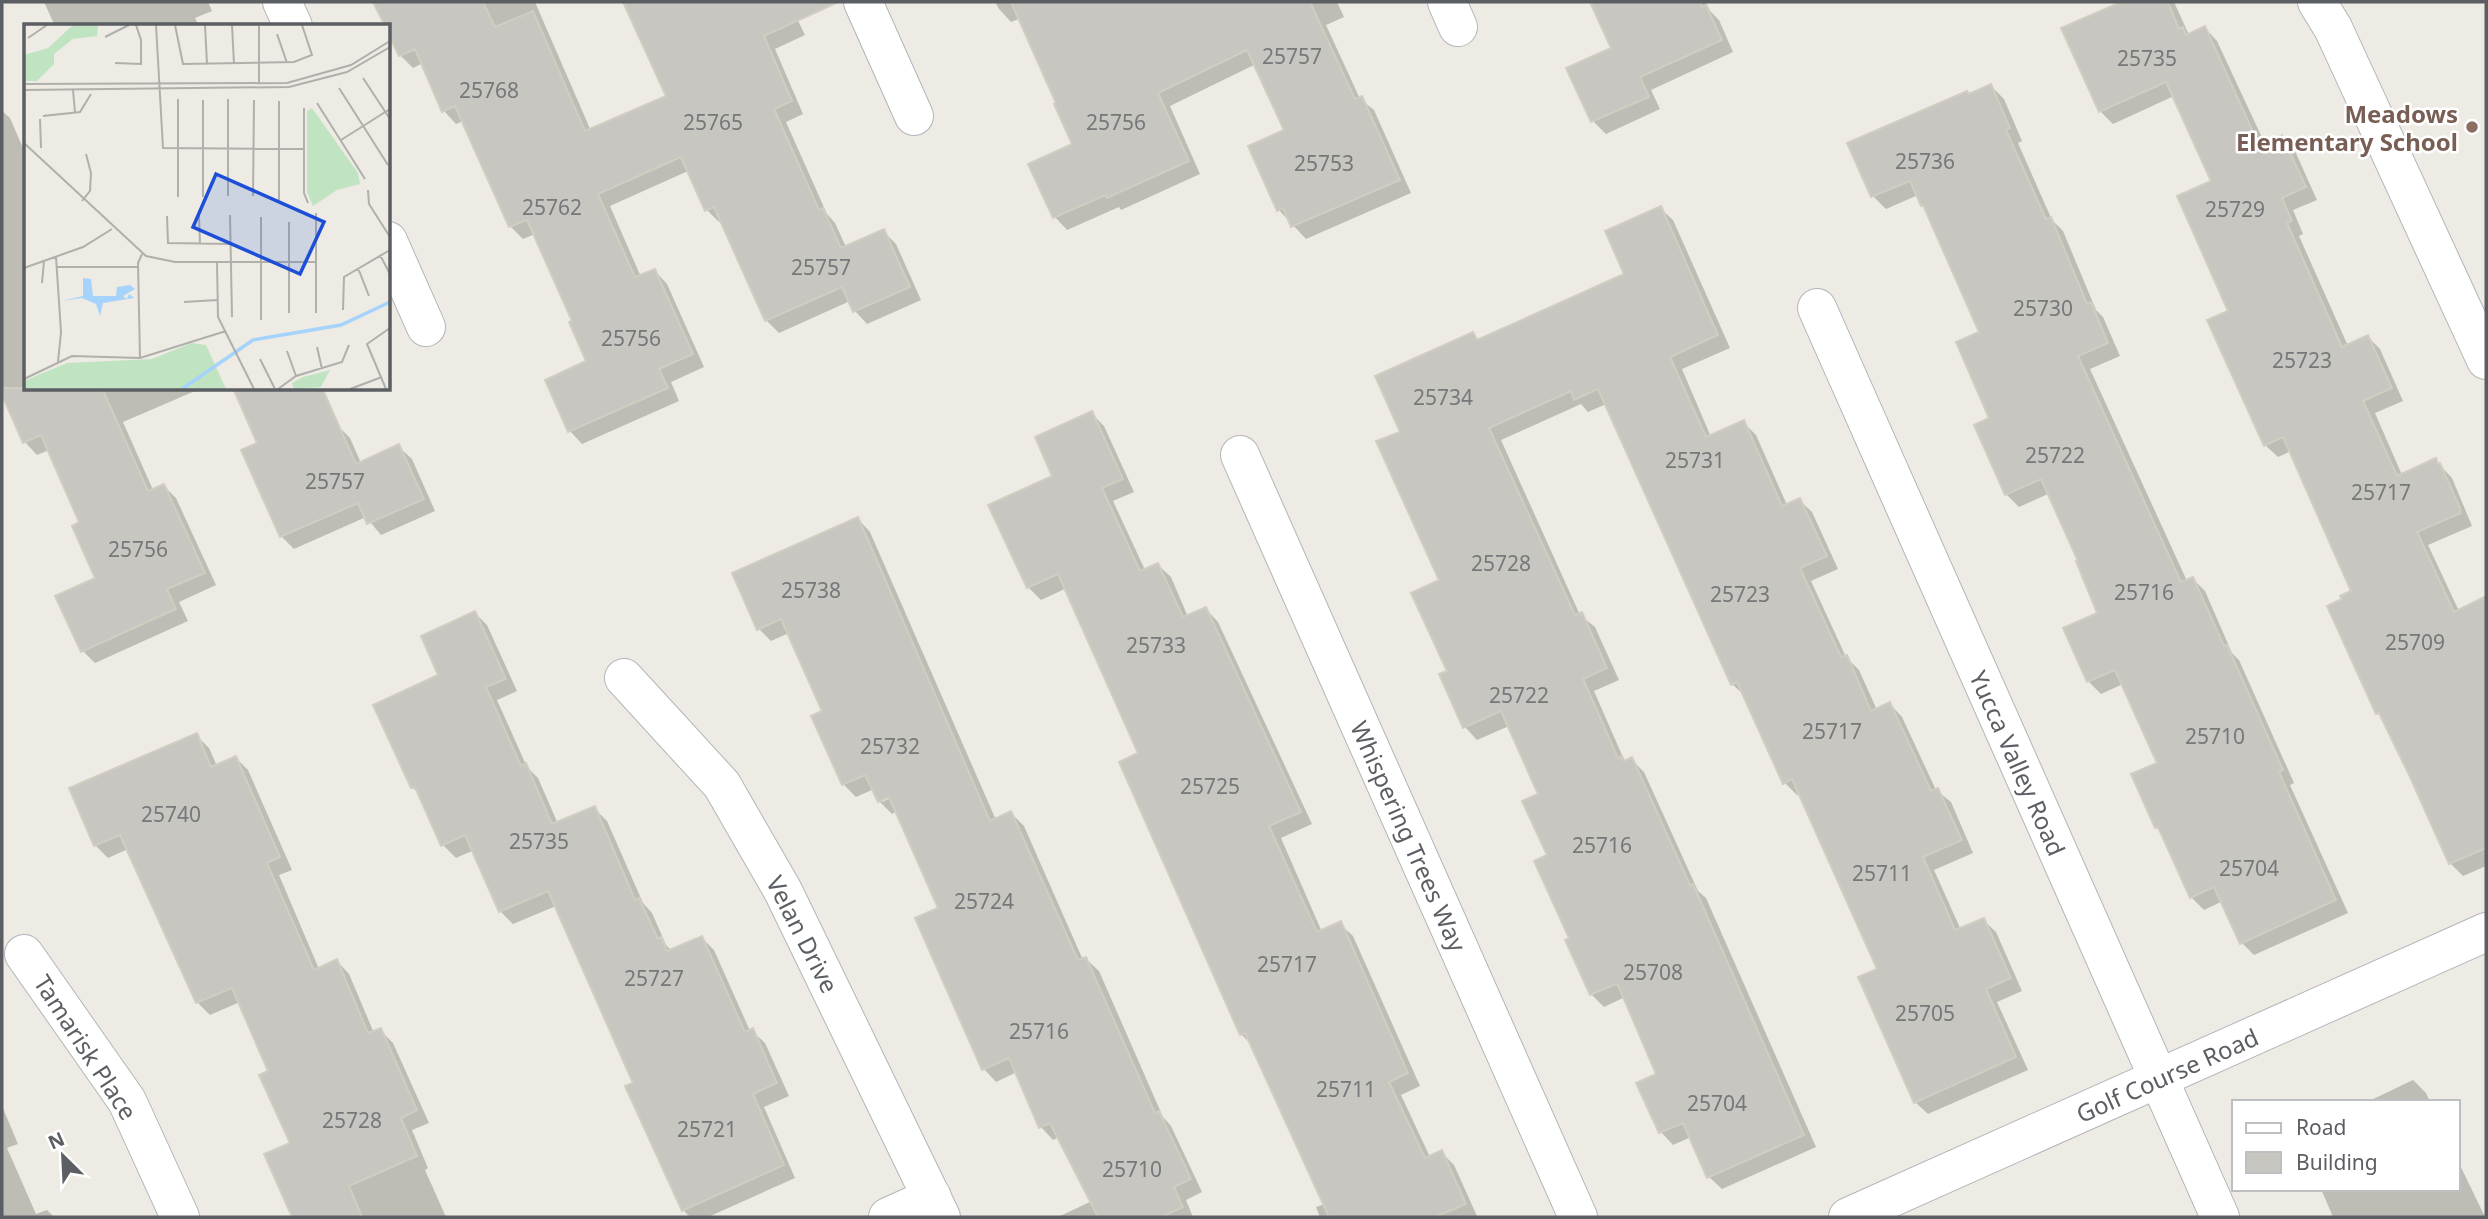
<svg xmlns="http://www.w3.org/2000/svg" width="2488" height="1219" viewBox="0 0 2488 1219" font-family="'Noto Sans',sans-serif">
<rect width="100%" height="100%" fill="#edebe3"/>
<!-- shadow -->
<g fill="#0003" fill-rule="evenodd">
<path d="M 44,2 L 208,2 L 212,11 L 195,18 L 199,26 L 55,26 Z"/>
<path d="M 376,2 L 535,2 L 591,131 L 668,97 L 625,2 L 789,2 L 805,35 L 775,49 L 803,114 L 786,122 L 827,214 L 835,223 L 846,247 L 883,231 L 896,244 L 921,300 L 867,324 L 855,311 L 850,301 L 779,333 L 766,320 L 722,221 L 719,222 L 707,210 L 688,171 L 610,206 L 641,277 L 655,271 L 667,284 L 704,367 L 671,382 L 679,401 L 582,444 L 570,431 L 589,362 L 574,322 L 535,234 L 523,239 L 510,226 L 463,121 L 456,124 L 444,111 L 423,63 L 413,68 L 400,55 Z"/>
<path d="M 995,2 L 1337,2 L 1344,17 L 1326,25 L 1360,99 L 1374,110 L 1411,193 L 1306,239 L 1278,209 L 1287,131 L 1256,64 L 1170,106 L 1200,174 L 1121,210 L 1119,207 L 1067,230 L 1055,217 L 1074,145 L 1059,104 L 1021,18 L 1011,22 L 999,9 Z"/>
<path d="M 1599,2 L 1706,2 L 1710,11 L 1719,20 L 1733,52 L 1651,90 L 1660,109 L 1606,134 L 1593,121 L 1613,49 Z"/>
<path d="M 2125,2 L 2174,2 L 2189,35 L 2205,28 L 2217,41 L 2265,144 L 2281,137 L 2294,149 L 2317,200 L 2293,210 L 2303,234 L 2299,236 L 2348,346 L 2368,337 L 2380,349 L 2403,401 L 2375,413 L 2402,475 L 2435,460 L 2452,478 L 2472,526 L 2428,545 L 2459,611 L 2477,602 L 2486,612 L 2486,866 L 2463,876 L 2450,863 L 2384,719 L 2377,713 L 2354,591 L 2291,451 L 2278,457 L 2265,445 L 2230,311 L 2214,182 L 2174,96 L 2113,124 L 2100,111 L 2064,29 Z"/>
<path d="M 1991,86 L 2004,99 L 2022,141 L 2018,143 L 2052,220 L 2063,231 L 2096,310 L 2103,317 L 2120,356 L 2090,369 L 2187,581 L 2193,579 L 2205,591 L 2232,653 L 2239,660 L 2294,783 L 2290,785 L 2348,913 L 2254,955 L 2241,942 L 2223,901 L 2204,910 L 2191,897 L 2163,834 L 2156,827 L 2159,764 L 2123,684 L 2101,694 L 2088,681 L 2100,614 L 2050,493 L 2019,507 L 2006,494 L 1991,419 L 1982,333 L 1927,210 L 1918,195 L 1886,209 L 1873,196 L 1850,144 Z"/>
<path d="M 2,111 L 10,118 L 26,155 L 26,388 L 202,388 L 123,422 L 153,490 L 164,486 L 176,498 L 216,585 L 179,602 L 188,621 L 95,663 L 83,651 L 97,579 L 82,523 L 49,450 L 37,455 L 25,442 L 2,391 Z"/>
<path d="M 1660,208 L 1673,220 L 1730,348 L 1682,369 L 1711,437 L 1743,422 L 1756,435 L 1787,505 L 1799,500 L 1812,512 L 1838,569 L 1811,581 L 1846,657 L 1859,670 L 1877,710 L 1890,704 L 1902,717 L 1936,790 L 1951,802 L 1973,853 L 1934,870 L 1961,930 L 1983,920 L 1996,932 L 2022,991 L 1997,1002 L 2028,1070 L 1928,1114 L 1915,1102 L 1879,970 L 1801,794 L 1797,795 L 1785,783 L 1745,696 L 1732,684 L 1606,404 L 1588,412 L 1581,404 L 1501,440 L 1580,615 L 1595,627 L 1619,680 L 1594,691 L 1625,762 L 1631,759 L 1644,772 L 1698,891 L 1706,898 L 1816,1147 L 1722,1189 L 1709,1177 L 1691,1137 L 1673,1145 L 1661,1132 L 1638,1084 L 1659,1075 L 1625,997 L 1604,1007 L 1591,994 L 1572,939 L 1549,856 L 1540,795 L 1509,726 L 1477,740 L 1465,727 L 1449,671 L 1441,581 L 1402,433 L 1473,334 L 1480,341 L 1627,275 Z"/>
<path d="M 235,388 L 323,388 L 340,428 L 350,438 L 361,463 L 399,447 L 412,459 L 435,511 L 381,535 L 366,517 L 294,549 L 281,536 L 259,444 Z"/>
<path d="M 1091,413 L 1104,426 L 1134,492 L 1113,501 L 1145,570 L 1158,565 L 1171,577 L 1188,617 L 1206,609 L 1218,622 L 1312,824 L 1281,838 L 1322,932 L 1340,924 L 1353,936 L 1420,1086 L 1401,1095 L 1430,1157 L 1441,1152 L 1454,1165 L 1477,1216 L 1320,1217 L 1316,1207 L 1325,1204 L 1253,1046 L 1241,1034 L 1141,754 L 1067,588 L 1041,600 L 1028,587 Z"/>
<path d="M 858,519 L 870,532 L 996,820 L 1011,813 L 1024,826 L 1083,960 L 1086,959 L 1099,971 L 1163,1117 L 1171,1126 L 1202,1192 L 1186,1200 L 1193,1217 L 1058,1217 L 1092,1201 L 1059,1137 L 1053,1140 L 1041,1127 L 1017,1072 L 996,1082 L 984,1069 L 940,908 L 897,811 L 892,814 L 879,801 L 874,789 L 856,797 L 843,784 L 824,712 L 789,633 L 771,641 L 759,629 ZM 897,795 L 882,802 L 882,798 Z"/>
<path d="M 475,613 L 487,625 L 517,691 L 497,700 L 527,767 L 538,778 L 558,824 L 594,808 L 607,821 L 643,903 L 652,913 L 666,945 L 672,951 L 702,938 L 714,950 L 750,1031 L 752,1031 L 765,1043 L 789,1096 L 764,1107 L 795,1178 L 708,1217 L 690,1217 L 683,1210 L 635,1083 L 556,906 L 513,924 L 500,911 L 474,850 L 456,858 L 443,845 L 421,796 L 412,787 L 441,676 Z"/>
<path d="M 196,735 L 209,748 L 217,766 L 236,758 L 248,770 L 292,870 L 279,875 L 319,969 L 337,961 L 349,974 L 374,1033 L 380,1030 L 393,1043 L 429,1123 L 412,1130 L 428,1168 L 425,1170 L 446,1217 L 297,1217 L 291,1211 L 292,1144 L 271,1071 L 240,1002 L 210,1015 L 197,1002 L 128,849 L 108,858 L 95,845 Z"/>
<path d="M 2413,1080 L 2426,1093 L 2430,1102 L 2367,1102 Z"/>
<path d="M 2,1106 L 18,1144 L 7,1148 L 36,1214 L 47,1210 L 54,1217 L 2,1217 Z"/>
<path d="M 2458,1161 L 2485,1217 L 2333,1217 L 2321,1189 L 2458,1189 Z"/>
</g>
<!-- building -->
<g fill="#c8c6c0" stroke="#d2cdc1" stroke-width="2">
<path d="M 373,2 L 483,2 L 495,27 L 533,11 L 585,131 L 666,96 L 623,2 L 838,2 L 764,36 L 792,101 L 774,109 L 819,210 L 823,208 L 841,248 L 884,229 L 910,287 L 853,312 L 842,287 L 765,321 L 714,207 L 705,211 L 681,157 L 598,194 L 635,277 L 655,269 L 693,354 L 659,369 L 668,388 L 568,432 L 545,380 L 586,361 L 569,322 L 572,321 L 527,220 L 509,227 L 455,106 L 442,112 L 415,49 L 399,56 L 388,34 L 388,26 L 385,26 Z"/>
<path d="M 1011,2 L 1310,2 L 1355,99 L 1362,96 L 1400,180 L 1291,227 L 1283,208 L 1277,211 L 1248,146 L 1284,130 L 1247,50 L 1158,93 L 1189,161 L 1107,198 L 1106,195 L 1053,218 L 1028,164 L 1072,144 L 1054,104 L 1056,103 Z"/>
<path d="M 1590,2 L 1700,2 L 1702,7 L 1706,5 L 1722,40 L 1640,77 L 1649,97 L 1591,122 L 1566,68 L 1611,48 Z"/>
<path d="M 2121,2 L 2168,2 L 2179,29 L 2183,27 L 2186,35 L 2205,26 L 2259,145 L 2282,135 L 2306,187 L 2282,198 L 2292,221 L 2287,223 L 2342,347 L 2368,335 L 2392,388 L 2363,401 L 2397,476 L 2436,458 L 2438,464 L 2440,463 L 2460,508 L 2461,513 L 2417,532 L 2454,612 L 2486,596 L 2486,848 L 2449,864 L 2410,777 L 2379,713 L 2376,714 L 2327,606 L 2342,599 L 2340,596 L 2351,591 L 2283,437 L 2264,446 L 2207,320 L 2228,311 L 2177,196 L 2211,181 L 2166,82 L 2099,112 L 2061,28 Z"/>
<path d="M 1991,84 L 2010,128 L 2006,130 L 2046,219 L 2051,217 L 2087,304 L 2091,302 L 2108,343 L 2078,356 L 2181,582 L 2193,577 L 2224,646 L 2227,645 L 2283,770 L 2279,772 L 2336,900 L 2240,944 L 2214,887 L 2190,898 L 2158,827 L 2155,828 L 2131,774 L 2157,763 L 2115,670 L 2087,682 L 2063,628 L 2097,613 L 2076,561 L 2078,561 L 2041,479 L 2005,495 L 1974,425 L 1989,418 L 1956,342 L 1979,332 L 1923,205 L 1921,206 L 1910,181 L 1871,197 L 1847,143 L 1967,91 L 1969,94 Z"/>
<path d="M 1661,206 L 1718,335 L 1670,357 L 1706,437 L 1744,420 L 1782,506 L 1800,498 L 1827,556 L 1800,568 L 1841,657 L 1847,655 L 1871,711 L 1890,702 L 1931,791 L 1938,788 L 1962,840 L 1923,857 L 1955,930 L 1984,918 L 2011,978 L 1986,989 L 2016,1057 L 1914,1103 L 1858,977 L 1877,969 L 1792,779 L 1783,784 L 1737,682 L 1731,685 L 1598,389 L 1574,400 L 1571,391 L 1489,428 L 1575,615 L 1582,612 L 1607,668 L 1583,679 L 1618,758 L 1622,756 L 1624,761 L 1632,757 L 1690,885 L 1693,884 L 1804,1135 L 1707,1178 L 1683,1123 L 1659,1133 L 1636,1083 L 1656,1074 L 1618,985 L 1616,984 L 1590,995 L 1565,940 L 1569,938 L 1534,861 L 1547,855 L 1522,801 L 1538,794 L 1501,711 L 1463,728 L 1439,674 L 1447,671 L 1411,593 L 1439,580 L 1376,441 L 1400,432 L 1375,376 L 1473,332 L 1477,340 L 1624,274 L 1605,231 Z"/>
<path d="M 2,388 L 102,388 L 148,491 L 164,484 L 205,573 L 167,589 L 176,609 L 81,652 L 55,596 L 95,578 L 72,526 L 79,522 L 41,435 L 23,443 L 2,395 Z"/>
<path d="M 233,388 L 322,388 L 356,464 L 399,444 L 424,499 L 367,524 L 358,503 L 280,537 L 241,450 L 257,443 Z"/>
<path d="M 1092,411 L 1123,479 L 1102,488 L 1140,571 L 1158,563 L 1183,617 L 1206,607 L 1301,812 L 1269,826 L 1317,932 L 1341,921 L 1408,1073 L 1389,1082 L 1425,1158 L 1442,1150 L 1466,1204 L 1435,1217 L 1329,1217 L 1245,1033 L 1240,1035 L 1119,762 L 1138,753 L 1058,574 L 1027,588 L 988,505 L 1052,476 L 1035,437 Z"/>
<path d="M 858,517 L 990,821 L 1011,811 L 1078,960 L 1086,957 L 1155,1113 L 1159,1111 L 1191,1179 L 1174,1187 L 1183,1207 L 1162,1217 L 1098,1217 L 1050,1123 L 1039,1128 L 1009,1058 L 982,1070 L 915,918 L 938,908 L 889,797 L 878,802 L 865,775 L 842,785 L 811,716 L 822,711 L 781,619 L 757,630 L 732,573 Z"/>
<path d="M 475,611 L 506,679 L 486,687 L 521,766 L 526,763 L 552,824 L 595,806 L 635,900 L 639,898 L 658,939 L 661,937 L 667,951 L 702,936 L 745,1032 L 753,1028 L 777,1083 L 753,1094 L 784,1165 L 682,1211 L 625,1086 L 633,1083 L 548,891 L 499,912 L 465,835 L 441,846 L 415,787 L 411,788 L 373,705 L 438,675 L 421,636 Z"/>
<path d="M 197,733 L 211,767 L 236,756 L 280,857 L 267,863 L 314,970 L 337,959 L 368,1033 L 381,1028 L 417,1110 L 401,1118 L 417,1156 L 349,1186 L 362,1217 L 292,1217 L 264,1154 L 290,1143 L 259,1075 L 268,1071 L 232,988 L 196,1003 L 120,835 L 94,846 L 69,788 Z"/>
</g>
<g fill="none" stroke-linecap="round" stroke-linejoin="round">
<!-- minor casing -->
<g stroke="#b3b5ba" stroke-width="40">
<g id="minor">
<path d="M 282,2 L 293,26"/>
<path d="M 863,2 L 914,116"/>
<path d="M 1447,2 L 1458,27"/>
<path d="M 2317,2 L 2333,28 L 2486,360"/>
<path d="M 388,241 L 426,327"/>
<path d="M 1817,308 L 2220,1217"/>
<path d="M 1240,455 L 1578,1217"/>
<path d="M 624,678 L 722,785 L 783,891 L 941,1217"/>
<path d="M 24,954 L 127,1101 L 180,1217"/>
<path d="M 888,1217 L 932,1197"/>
<path d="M 1848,1217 L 2486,932"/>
</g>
</g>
<!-- minor -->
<use href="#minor" stroke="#fff" stroke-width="38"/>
</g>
<!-- markers -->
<circle fill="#8d6e63" stroke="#fff" stroke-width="2.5" cx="2472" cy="127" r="7"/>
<g text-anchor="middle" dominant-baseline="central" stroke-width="5" stroke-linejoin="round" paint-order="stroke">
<!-- number labels -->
<g font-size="21" fill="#76787a">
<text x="1292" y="56">25757</text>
<text x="2147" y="58">25735</text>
<text x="489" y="90">25768</text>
<text x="713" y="122">25765</text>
<text x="1116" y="122">25756</text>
<text x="1925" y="161">25736</text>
<text x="1324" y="163">25753</text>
<text x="552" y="207">25762</text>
<text x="2235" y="209">25729</text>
<text x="821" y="267">25757</text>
<text x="2043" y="308">25730</text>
<text x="631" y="338">25756</text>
<text x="2302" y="360">25723</text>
<text x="1443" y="397">25734</text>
<text x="2055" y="455">25722</text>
<text x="1695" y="460">25731</text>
<text x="335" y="481">25757</text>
<text x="2381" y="492">25717</text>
<text x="138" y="549">25756</text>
<text x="1501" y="563">25728</text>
<text x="811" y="590">25738</text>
<text x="2144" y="592">25716</text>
<text x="1740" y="594">25723</text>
<text x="2415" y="642">25709</text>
<text x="1156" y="645">25733</text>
<text x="1519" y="695">25722</text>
<text x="1832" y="731">25717</text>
<text x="2215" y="736">25710</text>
<text x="890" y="746">25732</text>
<text x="1210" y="786">25725</text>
<text x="171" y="814">25740</text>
<text x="539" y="841">25735</text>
<text x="1602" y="845">25716</text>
<text x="2249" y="868">25704</text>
<text x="1882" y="873">25711</text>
<text x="984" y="901">25724</text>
<text x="1287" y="964">25717</text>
<text x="1653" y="972">25708</text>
<text x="654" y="978">25727</text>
<text x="1925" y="1013">25705</text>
<text x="1039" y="1031">25716</text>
<text x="1346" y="1089">25711</text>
<text x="1717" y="1103">25704</text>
<text x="352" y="1120">25728</text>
<text x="707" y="1129">25721</text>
<text x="1132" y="1169">25710</text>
</g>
<!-- education labels -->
<g font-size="24" font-weight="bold" fill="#785e54" stroke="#fff" text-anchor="end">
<text x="2458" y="113">Meadows<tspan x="2458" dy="28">Elementary School</tspan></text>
</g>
<!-- street labels -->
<g font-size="24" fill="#5b5e63" stroke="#fff">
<text transform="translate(2018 763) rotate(66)">Yucca Valley Road</text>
<text transform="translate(1409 836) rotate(66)">Whispering Trees Way</text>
<text transform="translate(803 934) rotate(63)">Velan Drive</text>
<text transform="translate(86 1047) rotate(57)">Tamarisk Place</text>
<text transform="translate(2167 1075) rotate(-24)">Golf Course Road</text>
</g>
</g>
<!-- overview -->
<g transform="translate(24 24)">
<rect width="366" height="366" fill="#edebe3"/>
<path d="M 49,1 L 74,1 L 73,12 L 49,15 L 30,30 L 30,40 L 13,57 L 0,57 L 0,31 L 24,24 ZM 288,84 L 334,149 L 336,160 L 313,166 L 289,182 L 283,168 L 283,87 ZM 168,319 L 182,321 L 202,365 L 0,365 L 0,357 L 43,339 L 128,335 ZM 306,346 L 297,363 L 270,365 L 268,359 L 279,353 Z" fill="#c0e4c1"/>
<path d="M 59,254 L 67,255 L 69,272 L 92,272 L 93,263 L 106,261 L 111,265 L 99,272 L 103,275 L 105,270 L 110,274 L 79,279 L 76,292 L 72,280 L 58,274 L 38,277 L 59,272 Z" fill="#a5d3fc"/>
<path fill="none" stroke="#a5d3fc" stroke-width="3.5" d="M 158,365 L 229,316 L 317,301 L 366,278"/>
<path fill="none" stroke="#afafac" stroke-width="2" d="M 132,1 L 139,124 L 280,125M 151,1 L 159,40 L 270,38 L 288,31 L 278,1M 181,1 L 183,40M 208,1 L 210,40M 253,10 L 263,39M 81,13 L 105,1M 4,14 L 23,1M 91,39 L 117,40 L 117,16 L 112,1M 339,54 L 366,95M 0,60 L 263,59 L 327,41 L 366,17M 235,60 L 235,2M 315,64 L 364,141M 0,66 L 265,63 L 323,48 L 366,23M 49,66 L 51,88M 204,75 L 204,172M 179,76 L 179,173M 255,77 L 255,179M 293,79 L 341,155M 280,84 L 280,169 L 284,179M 19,92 L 56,88 L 67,70M 16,95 L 17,124M 317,116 L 366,85M 0,119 L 122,232 L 151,238 L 293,238M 344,166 L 345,180 L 366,213M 229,172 L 230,76M 154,173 L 154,75M 58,177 L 66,167 L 67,149 L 62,130M 292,189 L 292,289M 206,191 L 208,293M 143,192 L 144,219 L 209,220M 175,192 L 176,220M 237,193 L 237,296M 356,231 L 366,250M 32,233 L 37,308 L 34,338M 193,238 L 194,293 L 230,365M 33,243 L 115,243M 0,244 L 59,223 L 88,205M 334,244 L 345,272M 18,259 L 20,237M 160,278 L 193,276M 319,286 L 320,253 L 366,226M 265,289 L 265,198M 293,323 L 298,345M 263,327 L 272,352M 116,334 L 114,239 L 118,230M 236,335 L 251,365M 0,355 L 48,332 L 116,334 L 202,307M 254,365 L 272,352 L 318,338 L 325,321M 326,365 L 358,353M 362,365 L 343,320 L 366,304"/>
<path fill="#1d4ed8" fill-opacity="0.15" stroke="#1d4ed8" stroke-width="3.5" d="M 192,150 L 300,198 L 276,250 L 169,203 Z"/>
<rect width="366" height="366" fill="none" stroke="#5b5e63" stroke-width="3.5"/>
</g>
<!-- border -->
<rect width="2488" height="1219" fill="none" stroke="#5b5e63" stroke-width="7"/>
<!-- legend -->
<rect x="2232" y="1100" width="228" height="91" fill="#ffffff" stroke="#bdbfc1" stroke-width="2"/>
<rect x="2246" y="1123" width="35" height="10" fill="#ffffff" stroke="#bdbfc1" stroke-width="2"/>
<text x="2296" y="1135" font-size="21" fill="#5b5e63">Road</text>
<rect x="2246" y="1152" width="35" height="21" fill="#c8c6c0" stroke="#bdbfc1" stroke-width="2"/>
<text x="2296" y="1170" font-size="21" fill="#5b5e63">Building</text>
<!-- north arrow -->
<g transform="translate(63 1156) rotate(336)" stroke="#ffffff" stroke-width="5" paint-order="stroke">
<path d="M0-5L12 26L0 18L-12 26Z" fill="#5b5e63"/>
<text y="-10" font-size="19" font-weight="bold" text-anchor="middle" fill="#5b5e63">N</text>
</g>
</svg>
